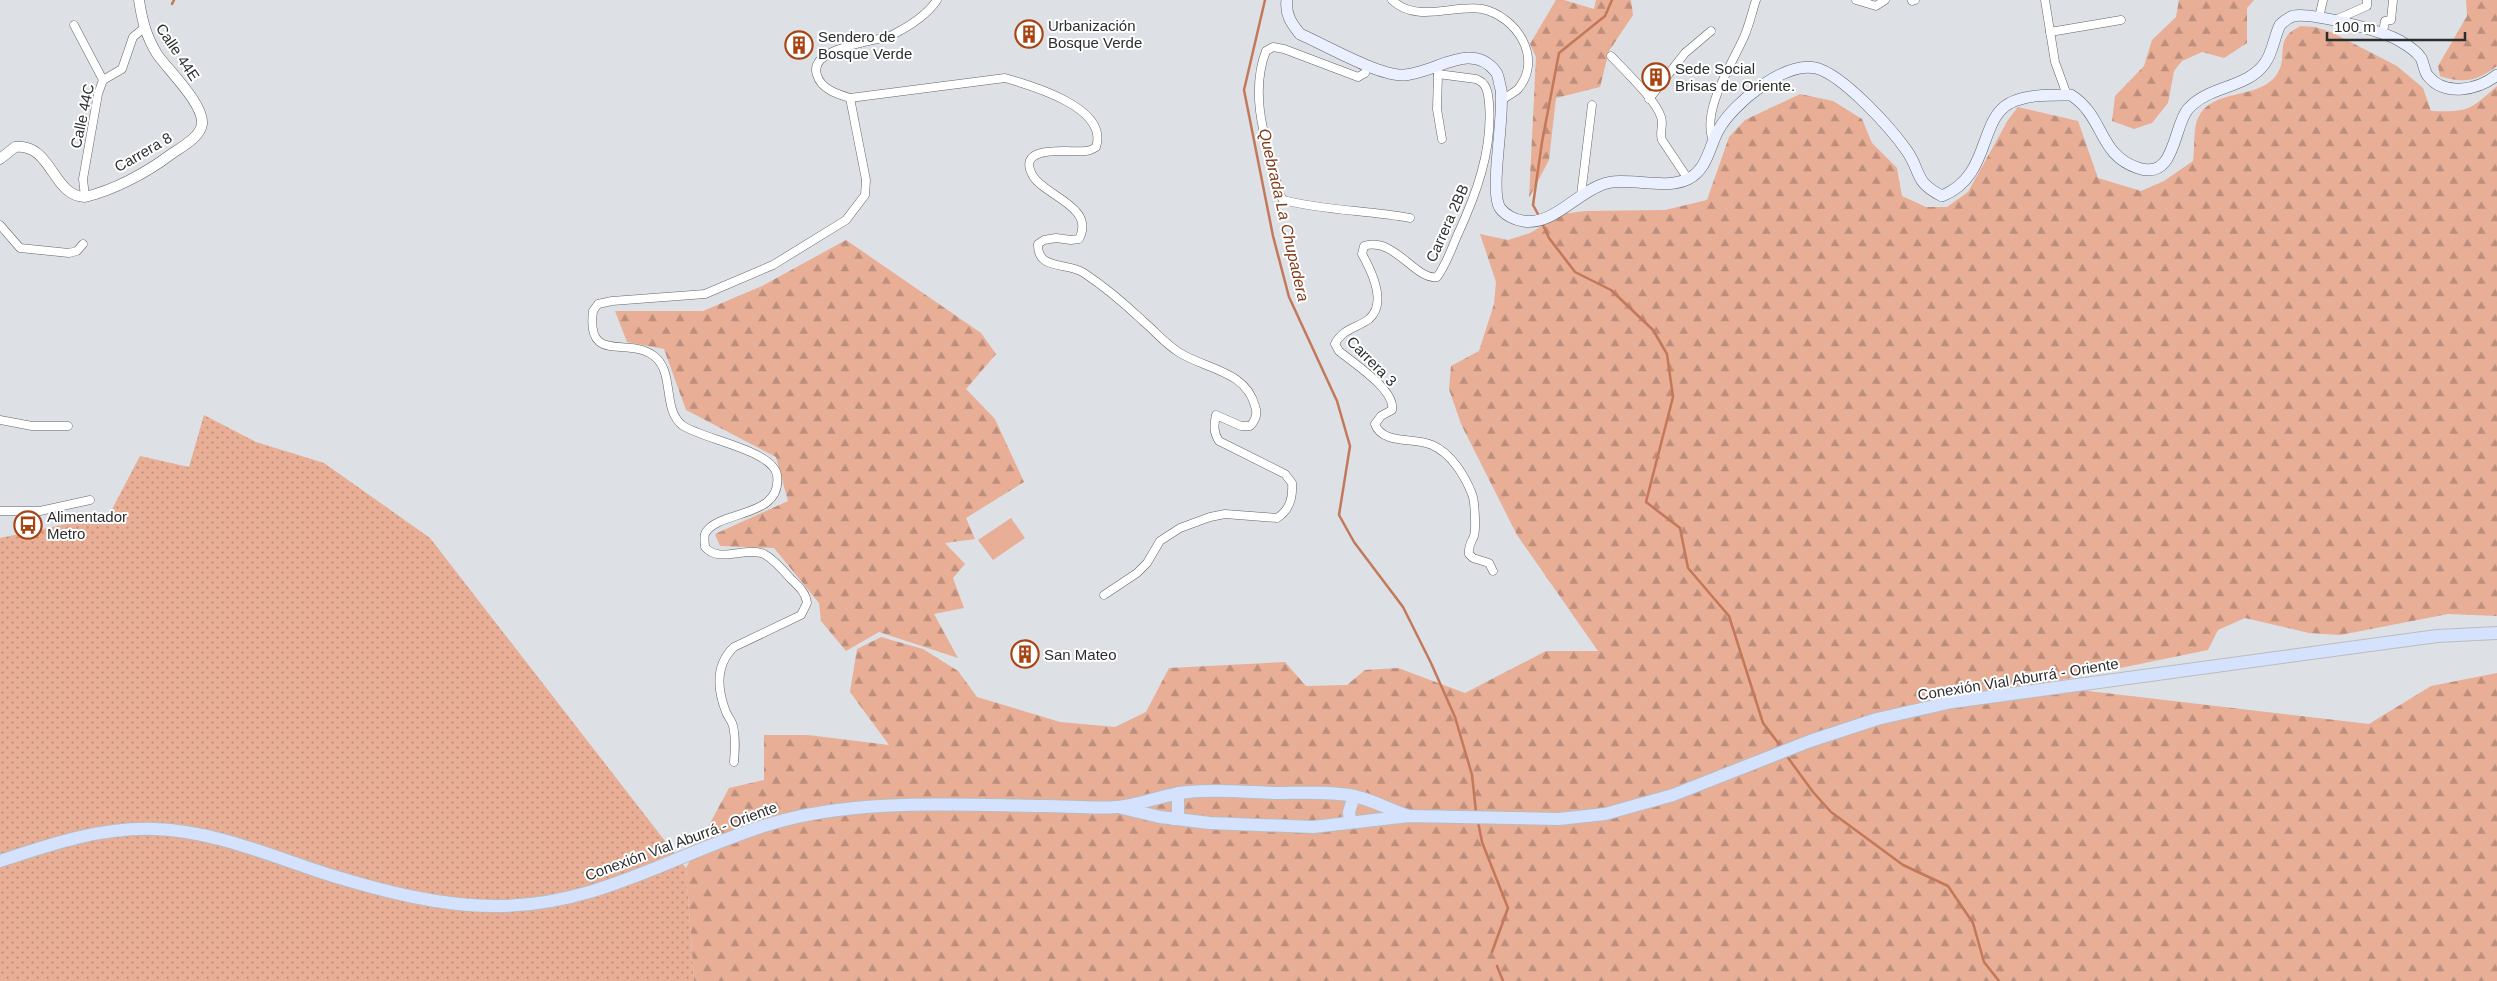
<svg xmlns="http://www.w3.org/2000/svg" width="2497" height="981" viewBox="0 0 2497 981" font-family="Helvetica,sans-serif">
<defs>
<pattern id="grass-dots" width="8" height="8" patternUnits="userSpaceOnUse" patternTransform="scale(1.25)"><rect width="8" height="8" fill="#e8ae96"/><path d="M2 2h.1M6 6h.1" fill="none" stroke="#bc8e7b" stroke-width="1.8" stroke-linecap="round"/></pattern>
<pattern id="forest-firs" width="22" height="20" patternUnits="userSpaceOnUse" patternTransform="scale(1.25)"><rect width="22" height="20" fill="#e8ae96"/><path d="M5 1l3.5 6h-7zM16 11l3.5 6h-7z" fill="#bc8e7b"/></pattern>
</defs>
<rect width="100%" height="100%" fill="#dde0e5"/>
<!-- grass -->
<path fill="url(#grass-dots)" d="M 204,415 L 256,442 L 324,463 L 430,538 L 686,868 L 694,981 L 0,981 L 0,538 L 109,515 L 140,456 L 189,467 Z"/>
<!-- forest -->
<g fill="url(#forest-firs)">
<path d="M 1556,0 L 1564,0 L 1594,9 L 1596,0 L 1631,0 L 1633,15 L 1609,51 L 1600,87 L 1556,98 L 1549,160 L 1529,198 L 1536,57 L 1530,44 Z"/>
<path d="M 2179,0 L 2254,0 L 2247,8 L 2247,43 L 2224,58 L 2202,52 L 2182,61 L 2174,71 L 2168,103 L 2152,123 L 2134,129 L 2112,121 L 2115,96 L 2144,66 L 2152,40 L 2176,17 Z"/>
<path d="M 2466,0 L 2497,0 L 2497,66 C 2477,81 2464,84 2440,76 L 2438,66 L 2467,16 Z"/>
<path d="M 2301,26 L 2315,27 L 2331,32 L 2397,66 L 2423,88 L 2431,111 C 2468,112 2469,111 2497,86 L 2497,616 L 2448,614 L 2340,635 L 2309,633 L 2245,618 L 2218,630 L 2208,650 L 2037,685 L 2369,724 L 2431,686 L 2497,673 L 2497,981 L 694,981 L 686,868 L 729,788 L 764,780 L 764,735 L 808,735 L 889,745 L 850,692 L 857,649 L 881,637 L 923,649 L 958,671 L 977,697 L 1060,722 L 1115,727 L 1146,712 L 1169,668 L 1285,662 L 1306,686 L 1347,685 L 1365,670 L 1398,668 L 1465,693 L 1546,651 L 1598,651 L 1517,535 L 1461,424 L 1449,389 L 1451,366 L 1479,351 L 1494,304 L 1496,282 L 1480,234 L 1508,240 L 1530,233 L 1562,214 L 1585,211 L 1665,210 L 1707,200 L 1729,137 L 1745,120 L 1800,94 L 1833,101 L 1862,119 L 1872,143 L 1897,168 L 1902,196 L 1926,207 L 1947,207 L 1968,192 L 2008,120 L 2018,107 L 2078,121 L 2098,178 L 2141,191 L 2164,181 L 2193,161 C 2195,148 2193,129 2198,118 C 2212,88 2255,100 2275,77 C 2291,58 2271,39 2301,26 Z"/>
<path d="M 846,240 L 981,333 L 996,354 L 966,389 L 995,419 L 1024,482 L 966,518 L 975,539 L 945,543 L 965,564 L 953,578 L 964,608 L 934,614 L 958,658 L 879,632 L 846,651 L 821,621 L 819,603 L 774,548 L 720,546 L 715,534 L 788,501 L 776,457 L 686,410 L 664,349 L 627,342 L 615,311 L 703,311 L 762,286 Z"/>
</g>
<!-- park -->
<path fill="#e8ae96" d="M 1011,518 L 1025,538 L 993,560 L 978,540 Z"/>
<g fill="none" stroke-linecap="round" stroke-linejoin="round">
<!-- stream -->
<g stroke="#c3785a" stroke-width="2.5">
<path d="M 1265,0 L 1244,90 L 1273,236 L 1289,297 L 1337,401 L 1350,446 L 1339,515 L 1354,542 L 1403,607 L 1431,663 L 1455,717 L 1472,775 L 1476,812"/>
<path d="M 172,4 L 174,0"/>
<path d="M 1539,216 L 1533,205 L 1542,142 L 1559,53 L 1605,16 L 1612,0"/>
<path d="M 1542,223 L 1549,238 L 1575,272 L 1611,290 L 1653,330 L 1667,354 L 1673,397 L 1646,502 L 1680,528 L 1688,568 L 1729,616 L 1763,723 L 1782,748"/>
<path d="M 1786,755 L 1813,792 L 1831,812 L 1903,865 L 1948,886 L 1973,923 L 1984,962 L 1999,981"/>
<path d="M 1478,822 L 1482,842 L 1508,908 L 1492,952"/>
<path d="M 1497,966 L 1503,981"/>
</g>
<!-- minor casing -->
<g stroke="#626469" stroke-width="9">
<g id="minor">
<path d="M 937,0 C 927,15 908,27 892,35 C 877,42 807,47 817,75 C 821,89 837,94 850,98 L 1005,78 C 1033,86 1109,108 1096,147 C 1093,149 1089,151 1085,151 C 1072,153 1014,143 1033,176 C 1045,196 1096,207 1079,239 L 1071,240 L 1056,238 L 1044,240 L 1038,244 C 1037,271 1068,262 1084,273 C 1105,287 1124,303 1143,321 C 1156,332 1165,344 1180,353 C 1206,369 1246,371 1255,406 C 1258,414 1256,420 1250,426 L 1241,426 L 1216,415 C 1214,425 1213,432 1219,441 L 1285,474 L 1292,483 C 1293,498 1290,510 1277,518 L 1225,514 L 1210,517 L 1180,528 L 1160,541 L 1147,563 L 1137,573 L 1104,595"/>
<path d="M 1392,0 C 1417,24 1454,4 1482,9 C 1516,16 1544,58 1518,89 C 1514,93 1507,96 1502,100"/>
<path d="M 1856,0 L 1876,6 L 1885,0"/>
<path d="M 2045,0 L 2055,62 L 2067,95"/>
<path d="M 1912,1 L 1915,0"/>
<path d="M 2319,18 L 2323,0"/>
<path d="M 2335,20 L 2367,6 L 2367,0"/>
<path d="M 74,25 L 103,80"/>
<path d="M 2050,32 L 2121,20"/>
<path d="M 2383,32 L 2385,21 L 2391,20 L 2393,0"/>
<path d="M 1611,56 C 1624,70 1656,100 1661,117 C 1664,125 1659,132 1662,140 L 1688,179"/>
<path d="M 1368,65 L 1365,73 L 1358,77 L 1284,49 L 1273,47 L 1266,51 C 1248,97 1268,147 1279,193 L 1283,200 C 1326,211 1368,210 1410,218"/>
<path d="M 1437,66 L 1438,74 L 1476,79 C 1487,83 1488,92 1489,103 C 1493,150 1476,195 1457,236 C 1451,250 1446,265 1437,277 C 1416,281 1394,236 1364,246 L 1362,254 C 1371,270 1388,303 1369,319 C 1357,328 1342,329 1335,344 L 1339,351 C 1353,363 1396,390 1392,410 L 1381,416 L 1375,424 C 1382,445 1415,437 1432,445 C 1451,453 1465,476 1472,494 C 1475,501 1476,529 1474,536 C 1471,543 1468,546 1469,554 L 1473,558 L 1489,563 L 1493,571"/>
<path d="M 1438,74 L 1437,109 L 1442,139"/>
<path d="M 1649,99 L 1685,53 L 1711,31"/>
<path d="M 1713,140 C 1701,111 1732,64 1744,37 C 1749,26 1752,12 1756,0"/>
<path d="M 1581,195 L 1592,105"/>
<path d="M 85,197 L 83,179 L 98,94 L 103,80 L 122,69 L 133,37 L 144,28"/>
<path d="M 0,225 L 20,248 L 69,253 L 77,251 L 83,244"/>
<path d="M 0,420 L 32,426 L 68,426"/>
<path d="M 0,511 L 40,511 L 90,500"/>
<path d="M 734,762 C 735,750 736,738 733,726 C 732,721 728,717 726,712 C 717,689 715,665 734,647 L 801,615 L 807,603 C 806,592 797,585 790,578 C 783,570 773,559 764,554 C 746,546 719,564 705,547 C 705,543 703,536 706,532 C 720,510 783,518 777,475 C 773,450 701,439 682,425 C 662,409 675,372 654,356 C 628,336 586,365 593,311 L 598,304 L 612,301 L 705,294 L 773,265 L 846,220 L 865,195 L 866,180 L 850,98"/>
</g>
</g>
<!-- tertiary casing -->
<g stroke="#626469" stroke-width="11">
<path id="tertiary" d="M 0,159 L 15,147 C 52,143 52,196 85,197 C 114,190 146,173 170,155 C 181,147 200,138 202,124 C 204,104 168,70 157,54 C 146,36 142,20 139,0"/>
</g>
<!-- secondary casing -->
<g stroke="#626469" stroke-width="12">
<path id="secondary" d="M 1287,0 C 1285,14 1291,23 1300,34 C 1325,45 1377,75 1402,75 C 1433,75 1471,39 1496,72 C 1499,76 1499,84 1501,89 C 1505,116 1489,192 1500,208 C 1505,215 1515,220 1523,221 C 1552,226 1576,194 1601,185 C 1625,175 1663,191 1688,179 C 1708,169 1709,146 1719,129 C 1733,104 1784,61 1816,68 C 1843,75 1891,128 1907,151 C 1922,173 1913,181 1942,196 C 1991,176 1978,120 2010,103 C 2028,94 2052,95 2071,95 C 2105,117 2098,155 2138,168 C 2176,181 2173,126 2188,109 C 2209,85 2247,89 2265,63 C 2273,52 2274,37 2280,25 C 2284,21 2288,18 2293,16 C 2312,12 2383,31 2400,41 C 2407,45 2417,52 2421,58 C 2424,64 2424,71 2428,76 C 2445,97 2478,90 2497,75"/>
</g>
<!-- primary casing -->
<g stroke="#bbbcbc" stroke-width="14">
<g id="primary">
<path d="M 1122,808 L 1160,817 L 1210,823 L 1313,827 L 1409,816 L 1559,819 L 1605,814 L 1673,795 L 1810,741 L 1877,719 L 1952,702 L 2437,636 L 2497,633"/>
<path d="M 1174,819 L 1178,813 L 1178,793"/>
<path d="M 1350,822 L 1349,812 L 1354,796"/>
<path d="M 0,861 C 51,844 101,827 155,829 C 216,831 273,857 330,875 C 382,891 440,906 494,906 C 598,907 675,853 770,824 C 855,798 956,805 1044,806 C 1068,806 1093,809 1117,807 C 1141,805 1164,794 1188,792 C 1216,789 1246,792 1275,793 C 1301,793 1329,791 1354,796 C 1373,800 1390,810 1409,816"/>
</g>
</g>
<!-- minor -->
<use href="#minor" stroke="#fff" stroke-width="8"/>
<!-- tertiary -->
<use href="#tertiary" stroke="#fff" stroke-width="10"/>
<!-- secondary -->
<use href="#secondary" stroke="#eaf0ff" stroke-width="11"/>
<!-- primary -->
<use href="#primary" stroke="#d4e2fe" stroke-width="12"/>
</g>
<!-- icons -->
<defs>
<g id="building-ring" transform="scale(1.4375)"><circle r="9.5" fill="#fff" stroke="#a84411" stroke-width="1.5"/><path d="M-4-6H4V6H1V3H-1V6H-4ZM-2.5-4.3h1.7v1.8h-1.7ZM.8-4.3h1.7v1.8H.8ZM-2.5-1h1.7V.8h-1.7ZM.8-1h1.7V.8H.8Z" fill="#a84411"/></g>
<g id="bus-ring" transform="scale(1.4375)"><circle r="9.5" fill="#fff" stroke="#a84411" stroke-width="1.5"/><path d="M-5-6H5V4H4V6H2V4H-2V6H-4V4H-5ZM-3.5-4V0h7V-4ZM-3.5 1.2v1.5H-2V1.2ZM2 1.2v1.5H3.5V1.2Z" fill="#a84411"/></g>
</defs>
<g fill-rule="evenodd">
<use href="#building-ring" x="1029" y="34"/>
<use href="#building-ring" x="799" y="45"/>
<use href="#building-ring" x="1656" y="77"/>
<use href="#bus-ring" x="28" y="525"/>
<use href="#building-ring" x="1025" y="654"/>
</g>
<g text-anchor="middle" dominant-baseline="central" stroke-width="4" stroke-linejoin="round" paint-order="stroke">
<!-- poi labels -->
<g font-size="15" fill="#2c2d2f" stroke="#fff" text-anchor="start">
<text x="1048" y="25">Urbanización<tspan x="1048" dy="17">Bosque Verde</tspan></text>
<text x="818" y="36">Sendero de<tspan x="818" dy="17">Bosque Verde</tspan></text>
<text x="1675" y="68">Sede Social<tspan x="1675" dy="17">Brisas de Oriente.</tspan></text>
<text x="47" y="516">Alimentador<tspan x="47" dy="17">Metro</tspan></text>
<text x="1044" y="654">San Mateo</text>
</g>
<!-- street labels -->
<g font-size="15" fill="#2c2d2f" stroke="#fff">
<text transform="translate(178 52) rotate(56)">Calle 44E</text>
<text transform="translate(82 116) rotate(-78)">Calle 44C</text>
<text transform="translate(143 152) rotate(-30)">Carrera 8</text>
<text transform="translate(1447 223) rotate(-66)">Carrera 2BB</text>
<text transform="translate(1372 361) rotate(45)">Carrera 3</text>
<text transform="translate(2018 679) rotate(-9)">Conexión Vial Aburrá - Oriente</text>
<text transform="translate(681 841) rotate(-20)">Conexión Vial Aburrá - Oriente</text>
</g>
<!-- water labels -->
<g font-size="16" font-style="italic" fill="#813b1b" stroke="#fff">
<text transform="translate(1284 215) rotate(77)">Quebrada La Chupadera</text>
</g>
</g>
<!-- scale -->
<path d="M2327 32v8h138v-8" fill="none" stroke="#2c2d2f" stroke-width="2.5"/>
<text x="2334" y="32" font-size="15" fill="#2c2d2f" stroke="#ffffff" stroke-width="4" paint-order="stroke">100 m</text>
</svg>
